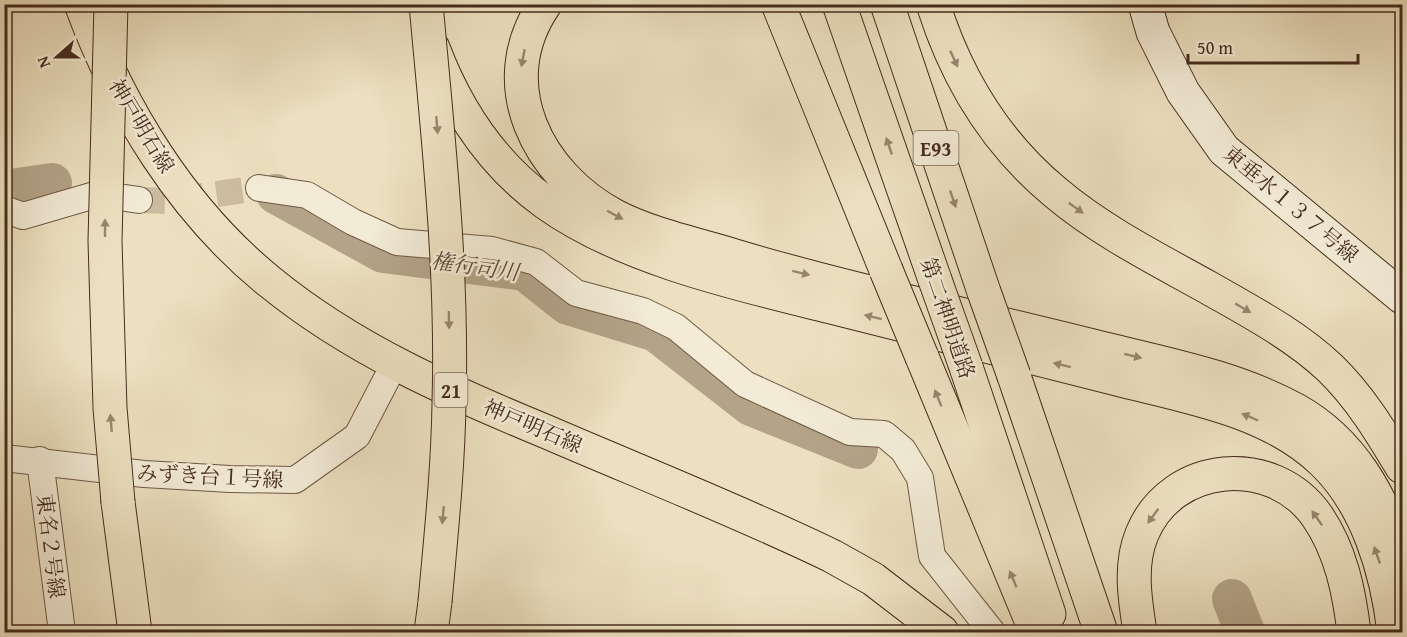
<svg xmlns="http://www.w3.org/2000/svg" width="1407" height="637" viewBox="0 0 1407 637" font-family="'Gentium Book Plus','Noto Serif JP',serif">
<rect width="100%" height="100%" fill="#ece0c0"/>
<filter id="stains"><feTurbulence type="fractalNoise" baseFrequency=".00333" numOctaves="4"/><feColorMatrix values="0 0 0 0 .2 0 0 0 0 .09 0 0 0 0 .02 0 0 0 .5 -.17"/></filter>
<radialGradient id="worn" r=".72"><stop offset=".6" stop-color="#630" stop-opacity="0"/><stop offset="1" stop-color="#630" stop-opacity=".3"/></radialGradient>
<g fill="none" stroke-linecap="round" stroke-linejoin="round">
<!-- river -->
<g stroke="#b3a388" stroke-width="40">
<path d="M 4,190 L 52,183"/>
<path d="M 276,194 L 383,253 L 525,271 L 568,305 L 656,332 L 751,406 L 858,449"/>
<path d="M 1232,599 L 1245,632"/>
</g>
<!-- street-tunnel -->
<path stroke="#cbbc9f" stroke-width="26" stroke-dasharray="26 13" stroke-linecap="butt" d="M 139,200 L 168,201 L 259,188"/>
<!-- street casing -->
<g stroke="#6f5945" stroke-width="28">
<g id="street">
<path d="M 259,188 L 307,195 L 353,222 L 397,242 L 492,250 L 536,262 L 576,293 L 643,311 L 676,327 L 745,384 L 850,432 L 884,434 L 903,450 L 920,478 L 932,556 L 992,632"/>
<path d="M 4,209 L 23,216 L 98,194 L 139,200"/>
<path d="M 4,458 L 144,474 L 230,479 L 295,480 L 357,436 L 395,363"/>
<path d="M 40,460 L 62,632"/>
</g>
</g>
<!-- secondary casing -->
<g stroke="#452c1c" stroke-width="35">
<path id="secondary" d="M 1145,4 L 1153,32 L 1183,92 L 1224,150 L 1402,297"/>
</g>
<!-- primary casing -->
<g stroke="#452c1c" stroke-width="35">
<path id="primary" d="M 81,4 C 120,109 182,211 270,282 C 352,349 450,392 547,432 C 642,473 739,511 832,556 L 873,579 L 942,632"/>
</g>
<!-- highway casing -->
<g stroke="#452c1c" stroke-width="35">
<g id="highway">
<path d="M 545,4 C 490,84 538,175 615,216 C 652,235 696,244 735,256 C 853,291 974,316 1093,346 C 1161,363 1234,376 1296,410 C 1353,442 1381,496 1402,555"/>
<path d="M 778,4 L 886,270"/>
<path d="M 839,4 L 935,280"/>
<path d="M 887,4 L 984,292"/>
<path d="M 933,4 C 956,77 996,143 1055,192 C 1101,231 1157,259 1209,288 C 1251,312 1295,335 1330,368 C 1360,397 1381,432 1402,467"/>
<path d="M 433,48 C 456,109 493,165 546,203 C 624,259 742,285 835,308 C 929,332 1023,355 1117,379 C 1188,397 1269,410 1323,462 C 1368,505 1387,573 1394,632"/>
<path d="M 922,357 L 1036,632"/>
<path d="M 966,367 L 1049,614"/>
<path d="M 1014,376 L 1101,632"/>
<path d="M 118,502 L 135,632"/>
<path d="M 431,632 L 435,602"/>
<path d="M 1140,632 C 1135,600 1129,565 1142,534 C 1172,461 1273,453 1317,516 C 1341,551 1349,591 1354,632"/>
</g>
</g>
<!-- street -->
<use href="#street" stroke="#f3ebd6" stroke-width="26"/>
<!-- secondary -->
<use href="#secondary" stroke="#f3ebd6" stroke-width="33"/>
<!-- primary -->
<use href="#primary" stroke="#ece0c0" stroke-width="33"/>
<!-- highway -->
<use href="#highway" stroke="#ece0c0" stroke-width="33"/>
<!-- highway-bridge casing -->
<g stroke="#452c1c" stroke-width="35" stroke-linecap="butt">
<g id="highway-bridge">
<path d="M 111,4 L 105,241 L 110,408 L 118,502"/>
<path d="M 426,4 C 438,137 453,270 449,403 C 448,469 441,535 435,602"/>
<path d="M 886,270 L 922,357"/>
<path d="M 935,280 L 966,367"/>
<path d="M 984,292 L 1014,376"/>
</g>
</g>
<!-- highway-bridge -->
<use href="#highway-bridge" stroke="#ece0c0" stroke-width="33"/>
</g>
<!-- one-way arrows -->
<defs><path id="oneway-solid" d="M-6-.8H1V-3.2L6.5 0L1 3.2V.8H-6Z" transform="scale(1.5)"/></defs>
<g fill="#98866e">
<use href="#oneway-solid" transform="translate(523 58) rotate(101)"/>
<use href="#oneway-solid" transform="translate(954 59) rotate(65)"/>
<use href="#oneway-solid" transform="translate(437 125) rotate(85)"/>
<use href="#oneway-solid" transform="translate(889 146) rotate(-109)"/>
<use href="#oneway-solid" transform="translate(953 199) rotate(71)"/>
<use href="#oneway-solid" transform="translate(1076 208) rotate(36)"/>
<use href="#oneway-solid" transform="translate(615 215) rotate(28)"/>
<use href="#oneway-solid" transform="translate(105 228) rotate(-90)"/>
<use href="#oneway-solid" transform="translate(801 273) rotate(14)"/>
<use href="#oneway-solid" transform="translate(1243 308) rotate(30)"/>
<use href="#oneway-solid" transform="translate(873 317) rotate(-166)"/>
<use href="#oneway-solid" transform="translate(449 320) rotate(89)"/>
<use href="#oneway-solid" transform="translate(1133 356) rotate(14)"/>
<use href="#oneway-solid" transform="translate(1062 365) rotate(-166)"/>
<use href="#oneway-solid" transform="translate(938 398) rotate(-112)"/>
<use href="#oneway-solid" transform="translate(1250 417) rotate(-157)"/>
<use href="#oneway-solid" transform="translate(111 423) rotate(-95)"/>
<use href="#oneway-solid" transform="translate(443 515) rotate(95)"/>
<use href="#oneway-solid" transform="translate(1153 516) rotate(126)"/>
<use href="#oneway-solid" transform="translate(1317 518) rotate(-125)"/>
<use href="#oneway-solid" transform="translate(1377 555) rotate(-109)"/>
<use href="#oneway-solid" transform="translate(1013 579) rotate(-113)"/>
</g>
<g text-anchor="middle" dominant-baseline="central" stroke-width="5" stroke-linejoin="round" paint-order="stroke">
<!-- shield labels -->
<g fill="#f3ebd6" stroke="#796554" stroke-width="1.5">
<rect x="913.5" y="131" width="45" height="34" rx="4.5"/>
<rect x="434.5" y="373" width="33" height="34" rx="4.5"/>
</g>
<g font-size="20" font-weight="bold" fill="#452c1c">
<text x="936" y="148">E93</text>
<text x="451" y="390">21</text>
</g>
<!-- street labels -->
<g font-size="21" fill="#452c1c" stroke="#f3ebd6">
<text transform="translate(142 126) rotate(59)">神戸明石線</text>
<text transform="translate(1291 204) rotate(40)">東垂水１３７号線</text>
<text transform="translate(948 318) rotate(71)">第二神明道路</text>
<text transform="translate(533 426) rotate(23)">神戸明石線</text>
<text transform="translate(210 476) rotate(3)">みずき台１号線</text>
<text transform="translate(51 546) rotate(83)">東名２号線</text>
</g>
<!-- water labels -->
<g font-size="22" font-style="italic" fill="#604a37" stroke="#f3ebd6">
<text transform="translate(475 266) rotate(8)">権行司川</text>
</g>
</g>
<!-- margin -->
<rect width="1407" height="637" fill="none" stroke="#ece0c0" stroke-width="24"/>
<rect x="6" y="6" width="1395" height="625" fill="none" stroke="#452c1c" stroke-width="3"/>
<rect x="12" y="12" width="1383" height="613" fill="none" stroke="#452c1c" stroke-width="1.5"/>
<!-- north arrow -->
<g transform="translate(57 57) rotate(249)" stroke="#f3ebd6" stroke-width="4.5" paint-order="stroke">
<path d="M0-4.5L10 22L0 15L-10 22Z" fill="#452c1c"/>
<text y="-9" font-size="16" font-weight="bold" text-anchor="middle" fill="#452c1c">N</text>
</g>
<!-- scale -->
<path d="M1188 54v9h170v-9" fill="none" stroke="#452c1c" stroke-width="3"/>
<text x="1197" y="54" font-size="18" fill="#452c1c" stroke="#f3ebd6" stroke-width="4.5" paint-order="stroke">50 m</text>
<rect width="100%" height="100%" filter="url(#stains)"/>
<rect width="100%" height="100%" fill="url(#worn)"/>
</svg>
